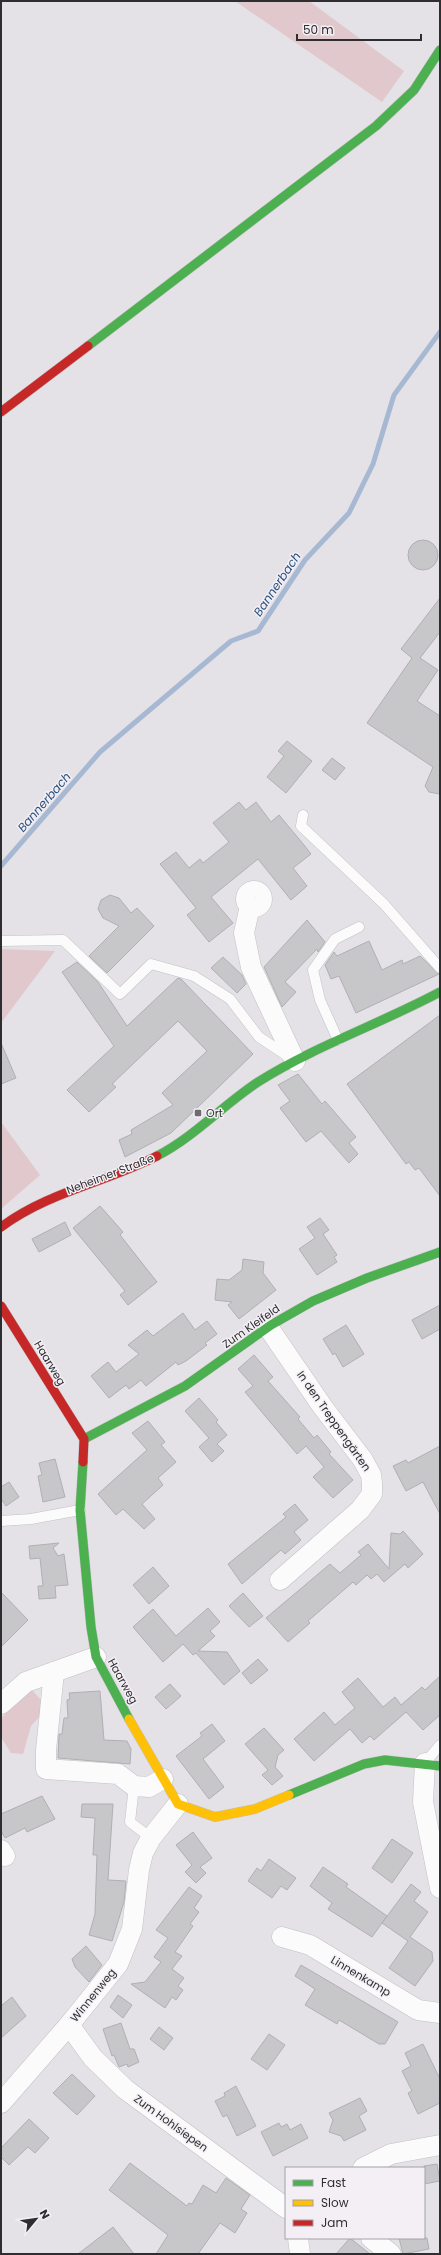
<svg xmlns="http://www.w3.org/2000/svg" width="441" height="2255" viewBox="0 0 441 2255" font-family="Poppins,sans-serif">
<rect width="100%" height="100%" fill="#e5e2e7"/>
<!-- green -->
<g fill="#e0c8cc">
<path d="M 235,1 L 309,1 L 404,71 L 382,102 Z"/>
<path d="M 1,949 L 55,951 L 1,1023 Z"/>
<path d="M 1,1122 L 40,1175 L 1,1209 Z"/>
<path d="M 32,1690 L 42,1701 L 41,1715 L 31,1726 L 23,1754 L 11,1753 L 1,1737 L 1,1718 Z"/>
</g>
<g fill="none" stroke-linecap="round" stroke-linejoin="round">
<!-- stream -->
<path stroke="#a7b9d2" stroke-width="5" d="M 1,866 L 100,752 L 231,641 L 258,631 L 305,560 L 349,513 L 373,464 L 394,395 L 440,332"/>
</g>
<!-- building -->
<g fill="#c7c6c9" stroke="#b0afb3">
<circle cx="423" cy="555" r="15"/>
<path d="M 440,598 L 440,632 L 420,658 L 438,670 L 417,701 L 440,716 L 440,794 L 429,792 L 425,786 L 433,767 L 367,723 L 412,658 L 401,649 Z"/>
<path d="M 287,741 L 312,761 L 286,793 L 267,777 L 284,756 L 278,751 Z"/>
<path d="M 332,758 L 345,768 L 335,780 L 322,770 Z"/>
<path d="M 239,802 L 246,810 L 256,802 L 271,822 L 279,815 L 304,845 L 311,854 L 293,868 L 307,886 L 291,900 L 258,859 L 211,897 L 233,923 L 209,942 L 187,915 L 196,908 L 160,864 L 176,852 L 189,868 L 200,859 L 203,863 L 229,842 L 213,823 Z"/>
<path d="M 110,895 L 119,898 L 131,913 L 137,908 L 154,926 L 107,973 L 89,956 L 119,926 L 103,918 L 98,909 L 101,900 Z"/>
<path d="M 307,920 L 325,942 L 318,952 L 317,949 L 285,982 L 296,992 L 282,1007 L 264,967 Z"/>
<path d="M 369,941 L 382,970 L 402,960 L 403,964 L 420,956 L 439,974 L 356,1013 L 339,976 L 331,979 L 325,965 L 334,952 L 337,956 Z"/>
<path d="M 223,957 L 242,975 L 246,984 L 237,993 L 211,968 Z"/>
<path d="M 77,962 L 98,982 L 127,1026 L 178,978 L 181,979 L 253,1054 L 171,1133 L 125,1157 L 119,1140 L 132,1134 L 131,1130 L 173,1105 L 162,1093 L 207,1051 L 178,1021 L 112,1084 L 116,1087 L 89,1112 L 67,1090 L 114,1046 L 62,972 Z"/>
<path d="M 440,1015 L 440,1196 L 419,1168 L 415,1170 L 409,1162 L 406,1164 L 347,1084 Z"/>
<path d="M 1,1043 L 16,1078 L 1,1084 Z"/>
<path d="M 298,1074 L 322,1104 L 325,1101 L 356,1137 L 349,1143 L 358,1154 L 349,1163 L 321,1131 L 306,1142 L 280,1108 L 290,1101 L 278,1085 Z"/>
<path d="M 100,1206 L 123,1232 L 120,1235 L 157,1282 L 128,1305 L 120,1295 L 125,1291 L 73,1228 Z"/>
<path d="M 320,1218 L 329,1230 L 323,1234 L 337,1255 L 334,1257 L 337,1262 L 317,1275 L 299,1249 L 315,1238 L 307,1227 Z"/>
<path d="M 65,1222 L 71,1235 L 39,1252 L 32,1239 Z"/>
<path d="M 243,1259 L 264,1262 L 263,1273 L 276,1290 L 239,1319 L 228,1305 L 232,1302 L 215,1300 L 217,1279 L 229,1280 L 242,1270 Z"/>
<path d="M 440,1305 L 440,1329 L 422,1339 L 412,1320 Z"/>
<path d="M 183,1313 L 195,1330 L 207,1321 L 217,1334 L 205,1343 L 207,1345 L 186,1361 L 178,1365 L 176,1362 L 146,1386 L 141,1380 L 129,1389 L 126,1385 L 109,1398 L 91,1376 L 108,1362 L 116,1372 L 139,1354 L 128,1345 L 147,1330 L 153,1336 Z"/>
<path d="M 346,1325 L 364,1354 L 343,1367 L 335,1353 L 333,1355 L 323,1339 Z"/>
<path d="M 254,1355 L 273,1377 L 268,1381 L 300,1417 L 298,1419 L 314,1438 L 317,1435 L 331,1452 L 329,1454 L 353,1480 L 333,1498 L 313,1477 L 324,1467 L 306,1446 L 297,1454 L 245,1392 L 253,1386 L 238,1369 Z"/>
<path d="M 199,1398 L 218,1420 L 216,1422 L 227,1435 L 217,1444 L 224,1451 L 212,1462 L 199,1447 L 209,1438 L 185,1411 Z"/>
<path d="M 148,1421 L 165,1442 L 161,1445 L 176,1462 L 158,1478 L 163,1485 L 142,1504 L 155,1519 L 144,1529 L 123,1509 L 116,1515 L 98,1494 L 147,1450 L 132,1433 Z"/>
<path d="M 440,1446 L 440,1514 L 423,1482 L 406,1491 L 393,1466 L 406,1460 L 408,1463 Z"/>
<path d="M 55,1459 L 65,1497 L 43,1502 L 38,1476 L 42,1475 L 39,1463 Z"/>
<path d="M 9,1482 L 19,1497 L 6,1506 L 1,1499 L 1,1487 Z"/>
<path d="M 295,1504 L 308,1520 L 294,1532 L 301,1540 L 285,1554 L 281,1550 L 242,1584 L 228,1564 L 286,1517 L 283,1514 Z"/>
<path d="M 403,1531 L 423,1554 L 408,1568 L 405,1564 L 384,1582 L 377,1574 L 371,1579 L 367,1575 L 356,1585 L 353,1582 L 308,1621 L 310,1623 L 288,1642 L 266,1618 L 330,1564 L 340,1573 L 361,1555 L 358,1552 L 368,1544 L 389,1569 L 391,1533 L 400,1534 Z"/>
<path d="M 59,1543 L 53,1548 L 58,1556 L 64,1554 L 68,1585 L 55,1586 L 56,1598 L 39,1599 L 38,1586 L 43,1586 L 40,1558 L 30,1559 L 29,1546 Z"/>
<path d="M 153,1567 L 169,1586 L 149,1604 L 133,1585 Z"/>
<path d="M 1,1592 L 28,1620 L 1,1647 Z"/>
<path d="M 243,1593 L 263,1616 L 249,1627 L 229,1606 Z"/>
<path d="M 208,1608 L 220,1622 L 210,1631 L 215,1636 L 198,1651 L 227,1652 L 240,1671 L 224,1685 L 196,1653 L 193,1655 L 183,1644 L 163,1662 L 133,1627 L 153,1609 L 176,1636 Z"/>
<path d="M 258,1659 L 268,1670 L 251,1684 L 242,1673 Z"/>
<path d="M 440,1676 L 440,1715 L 423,1730 L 406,1712 L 374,1740 L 370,1736 L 362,1743 L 350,1729 L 314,1761 L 294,1739 L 324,1712 L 335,1725 L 355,1708 L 342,1692 L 358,1678 L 383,1707 L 395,1697 L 401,1705 L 422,1687 L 425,1690 Z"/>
<path d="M 170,1684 L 181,1696 L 166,1709 L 155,1697 Z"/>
<path d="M 100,1691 L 104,1740 L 127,1741 L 131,1749 L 130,1764 L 58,1758 L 59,1734 L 62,1734 L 64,1718 L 68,1718 L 67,1700 L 70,1699 L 69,1693 Z"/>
<path d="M 212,1724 L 225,1741 L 203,1759 L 224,1787 L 209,1799 L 176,1756 L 202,1736 L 200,1733 Z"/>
<path d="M 264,1728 L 284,1750 L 278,1755 L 275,1767 L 283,1776 L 272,1785 L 262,1775 L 268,1770 L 245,1744 Z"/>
<path d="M 42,1796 L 55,1819 L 27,1832 L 25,1828 L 5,1838 L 1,1831 L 1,1814 Z"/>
<path d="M 82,1804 L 113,1804 L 108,1880 L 126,1881 L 124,1902 L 112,1941 L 89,1935 L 95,1914 L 97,1855 L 93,1855 L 95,1818 L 81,1817 Z"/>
<path d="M 193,1832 L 212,1858 L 200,1867 L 206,1873 L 196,1883 L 185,1872 L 192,1865 L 176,1845 Z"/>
<path d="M 392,1839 L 413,1853 L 392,1883 L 372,1868 Z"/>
<path d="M 269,1859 L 296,1878 L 287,1890 L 281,1886 L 272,1898 L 248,1881 L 257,1868 L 261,1871 Z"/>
<path d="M 323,1867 L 348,1884 L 346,1887 L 387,1916 L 382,1923 L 411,1884 L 421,1892 L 414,1901 L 428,1912 L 410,1937 L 432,1952 L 433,1961 L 415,1986 L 389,1968 L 408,1941 L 382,1923 L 372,1937 L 328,1909 L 332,1903 L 310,1886 Z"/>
<path d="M 189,1887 L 202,1896 L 194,1908 L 199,1912 L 190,1924 L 193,1926 L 175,1952 L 182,1956 L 172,1969 L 184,1978 L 178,1986 L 183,1990 L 176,2000 L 172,1997 L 165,2008 L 131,1984 L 145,1982 L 161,1962 L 154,1957 L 168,1938 L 156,1930 Z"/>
<path d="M 86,1946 L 102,1965 L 89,1982 L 75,1967 L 72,1959 Z"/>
<path d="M 301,1965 L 398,2022 L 385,2044 L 379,2044 L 339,2020 L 337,2024 L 305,2005 L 315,1989 L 295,1976 Z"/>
<path d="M 118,1995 L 132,2005 L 123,2018 L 110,2007 Z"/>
<path d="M 12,1997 L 26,2016 L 1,2038 L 1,2006 Z"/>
<path d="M 121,2023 L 130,2049 L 134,2049 L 139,2062 L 128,2067 L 127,2064 L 119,2067 L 114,2055 L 112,2056 L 103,2029 Z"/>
<path d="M 159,2027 L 173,2038 L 164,2050 L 150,2039 Z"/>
<path d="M 269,2034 L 285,2045 L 267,2070 L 251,2059 Z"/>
<path d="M 423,2044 L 440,2079 L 440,2103 L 418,2114 L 408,2093 L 412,2091 L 402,2071 L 411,2066 L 405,2053 Z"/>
<path d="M 72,2074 L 95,2096 L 77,2115 L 53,2093 Z"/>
<path d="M 236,2086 L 256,2126 L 237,2136 L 227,2115 L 223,2117 L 215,2101 L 225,2096 L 224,2093 Z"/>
<path d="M 360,2098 L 367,2111 L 359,2116 L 366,2130 L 344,2141 L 341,2136 L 329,2132 L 333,2120 L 329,2113 Z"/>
<path d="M 29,2119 L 49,2138 L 35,2153 L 28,2147 L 9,2165 L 1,2157 L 1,2148 Z"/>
<path d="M 279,2123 L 281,2127 L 287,2124 L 290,2130 L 301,2124 L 308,2138 L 273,2156 L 261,2132 Z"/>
<path d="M 130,2163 L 187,2206 L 189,2203 L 192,2204 L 203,2185 L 216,2193 L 226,2178 L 250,2195 L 241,2209 L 247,2213 L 235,2233 L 220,2223 L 198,2254 L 156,2254 L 168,2235 L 109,2190 Z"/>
<path d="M 437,2164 L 440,2181 L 424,2184 L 424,2166 Z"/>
<path d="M 113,2227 L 134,2254 L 78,2254 Z"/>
<path d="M 350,2238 L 370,2254 L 336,2254 Z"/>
<path d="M 399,2238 L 427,2238 L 429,2249 L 403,2254 Z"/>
</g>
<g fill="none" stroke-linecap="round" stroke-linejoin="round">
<!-- lane casing -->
<g stroke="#c2c0c3" stroke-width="11">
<g id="lane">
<path d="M 303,815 L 301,826 L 384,904 L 440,968"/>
<path d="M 1,941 L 63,940 L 120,994 L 151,964 L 194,976 L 230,999 L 259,1037 L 289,1057"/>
<path d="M 338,1040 L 320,1000 L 313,970 L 335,939 L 359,927"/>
<path d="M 1,1521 L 31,1519 L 80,1510"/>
<path d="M 425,1763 L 440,1745"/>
<path d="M 134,1786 L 130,1822 L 151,1838"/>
</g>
</g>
<!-- street casing -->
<g stroke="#c2c0c3" stroke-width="21">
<g id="street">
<circle cx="254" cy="899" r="8"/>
<path d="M 250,906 L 244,933 L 251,967 L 295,1061"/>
<path d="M 268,1327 L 322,1406 L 363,1460 L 371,1475 L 372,1483 L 372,1494 L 360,1510 L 280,1580"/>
<path d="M 54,1672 L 46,1750 L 46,1769 L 118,1774 L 134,1786 L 149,1787 L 163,1779"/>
<path d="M 1,1704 L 26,1682 L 96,1657"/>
<path d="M 425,1763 L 423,1802 L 440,1888"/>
<path d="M 1,1850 L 5,1856"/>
<path d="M 282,1937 L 310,1945 L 418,2010 L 440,2013"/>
<path d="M 69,2025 L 93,2058 L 125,2089 L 286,2208"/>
<path d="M 1,2103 L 69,2025 L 118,1964 L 132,1929 L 139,1870 L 143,1853 L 151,1838 L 178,1804"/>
<path d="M 363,2168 L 391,2154 L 440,2145"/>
<path d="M 298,2238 L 300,2254"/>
<path d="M 371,2238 L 391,2254"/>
</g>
</g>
<!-- fast casing -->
<g stroke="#c2c0c3" stroke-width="10">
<g id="fast">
<path d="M 88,346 L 376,126 L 414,90 L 440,50"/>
<path d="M 157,1156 C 194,1137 223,1105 258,1082 C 315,1046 380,1024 440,992"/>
<path d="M 84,1439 L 185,1386 L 271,1325 L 313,1301 L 367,1278 L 440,1252"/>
<path d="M 83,1462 L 80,1510 L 91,1627 L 96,1657 L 129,1719"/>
<path d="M 289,1795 L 364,1764 L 385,1760 L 440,1766"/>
</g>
</g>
<!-- slow casing -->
<g stroke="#c2c0c3" stroke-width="10">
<path id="slow" d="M 129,1719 L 178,1804 L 215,1817 L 255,1809 L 289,1795"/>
</g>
<!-- jam casing -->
<g stroke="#c2c0c3" stroke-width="10">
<g id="jam">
<path d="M 1,412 L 88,346"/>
<path d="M 1,1227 C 50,1191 105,1183 157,1156"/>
<path d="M 1,1306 L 84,1439 L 83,1462"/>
</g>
</g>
<!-- lane -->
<use href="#lane" stroke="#fbfbfb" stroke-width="10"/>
<!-- street -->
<use href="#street" stroke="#fbfbfb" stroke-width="20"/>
<!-- fast -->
<use href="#fast" stroke="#4caf50" stroke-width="9"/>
<!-- slow -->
<use href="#slow" stroke="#ffc107" stroke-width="9"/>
<!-- jam -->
<use href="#jam" stroke="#c62828" stroke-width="9"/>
</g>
<!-- markers -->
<rect fill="#6e6c6f" stroke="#f3eff5" stroke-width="1.5" x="194" y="1109" width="8" height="8" rx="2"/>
<g text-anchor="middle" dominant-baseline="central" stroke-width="3" stroke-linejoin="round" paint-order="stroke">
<!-- poi labels -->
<g font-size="11" fill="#2e2d2f" stroke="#f3eff5" text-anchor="start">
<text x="206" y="1113">Ort</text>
</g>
<!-- street labels -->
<g font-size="11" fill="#2e2d2f" stroke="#f3eff5">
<text transform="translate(110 1174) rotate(-21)">Neheimer Straße</text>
<text transform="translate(251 1326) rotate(-35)">Zum Kleifeld</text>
<text transform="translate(50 1363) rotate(59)">Haarweg</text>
<text transform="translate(334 1421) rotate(55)">In den Treppengärten</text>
<text transform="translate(123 1681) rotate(61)">Haarweg</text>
<text transform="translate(361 1976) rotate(31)">Linnenkamp</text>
<text transform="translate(93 1995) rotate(-51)">Winnenweg</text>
<text transform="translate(171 2123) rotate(36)">Zum Hohlsiepen</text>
</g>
<!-- water labels -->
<g font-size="12" font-style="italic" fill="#2b527f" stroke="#f3eff5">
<text transform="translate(277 584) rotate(-56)">Bannerbach</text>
<text transform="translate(44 802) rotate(-49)">Bannerbach</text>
</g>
</g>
<!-- border -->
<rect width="441" height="2255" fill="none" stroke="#2e2d2f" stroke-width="4"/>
<!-- legend -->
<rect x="285" y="2167" width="140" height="72" fill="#f3eff5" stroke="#a4a1a6"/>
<rect x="293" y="2180" width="20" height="6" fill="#4caf50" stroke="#a4a1a6"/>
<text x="321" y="2187" font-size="12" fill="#2e2d2f">Fast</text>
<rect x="293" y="2200" width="20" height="6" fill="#ffc107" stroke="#a4a1a6"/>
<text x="321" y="2207" font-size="12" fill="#2e2d2f">Slow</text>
<rect x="293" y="2220" width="20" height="6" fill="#c62828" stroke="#a4a1a6"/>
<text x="321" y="2227" font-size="12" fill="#2e2d2f">Jam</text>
<!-- north arrow -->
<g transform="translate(36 2219) rotate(61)" stroke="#f3eff5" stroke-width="3" paint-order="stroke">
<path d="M0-3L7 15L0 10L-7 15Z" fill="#2e2d2f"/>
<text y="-6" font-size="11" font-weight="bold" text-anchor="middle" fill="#2e2d2f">N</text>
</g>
<!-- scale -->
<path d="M297 34v6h124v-6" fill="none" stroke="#2e2d2f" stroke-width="2"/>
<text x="303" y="34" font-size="12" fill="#2e2d2f" stroke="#f3eff5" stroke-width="3" paint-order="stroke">50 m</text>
</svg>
